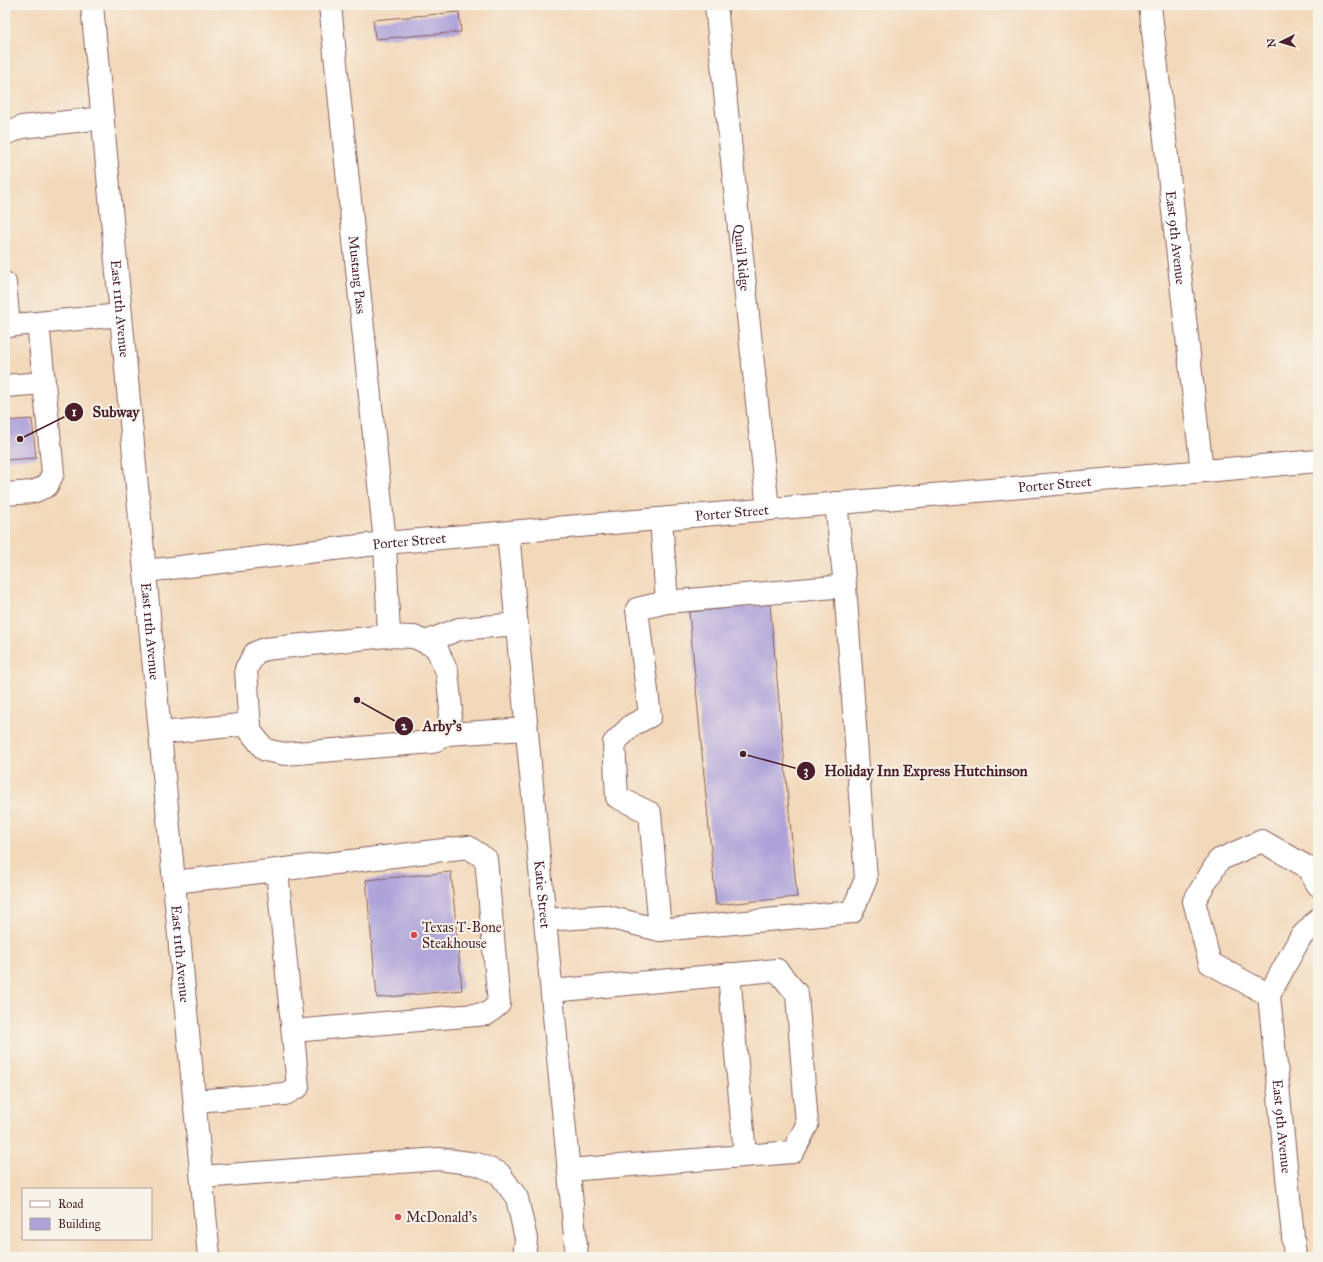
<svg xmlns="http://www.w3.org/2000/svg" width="1323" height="1262" viewBox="0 0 1323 1262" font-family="'IM FELL Great Primer',serif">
<rect width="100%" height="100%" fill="#f7f3e8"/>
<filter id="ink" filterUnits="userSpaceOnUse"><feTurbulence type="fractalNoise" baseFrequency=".025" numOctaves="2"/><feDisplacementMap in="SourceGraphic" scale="8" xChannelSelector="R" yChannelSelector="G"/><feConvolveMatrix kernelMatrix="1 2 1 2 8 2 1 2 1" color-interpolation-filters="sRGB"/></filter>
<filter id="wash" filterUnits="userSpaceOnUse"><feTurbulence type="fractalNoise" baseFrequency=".012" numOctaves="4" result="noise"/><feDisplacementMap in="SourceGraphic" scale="16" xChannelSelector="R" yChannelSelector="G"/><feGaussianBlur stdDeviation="0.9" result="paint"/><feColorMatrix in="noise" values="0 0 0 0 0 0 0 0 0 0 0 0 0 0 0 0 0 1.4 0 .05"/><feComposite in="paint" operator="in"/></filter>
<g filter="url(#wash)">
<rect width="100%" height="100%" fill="#f3d9bb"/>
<g id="blocks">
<!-- building -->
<g fill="#aea3d9">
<path d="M 459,12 L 461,32 L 375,39 L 373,20 Z"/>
<path d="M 32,419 L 36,458 L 5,460 L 5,421 Z"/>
<path d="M 770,604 L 797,897 L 716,905 L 689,612 Z"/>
<path d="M 451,872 L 462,990 L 377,998 L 366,880 Z"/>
</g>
</g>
</g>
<g filter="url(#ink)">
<use href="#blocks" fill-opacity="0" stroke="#85605d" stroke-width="1"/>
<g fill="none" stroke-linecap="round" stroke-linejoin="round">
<!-- minor casing -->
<g stroke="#85605d" stroke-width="24">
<g id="minor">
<path id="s1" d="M 92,5 L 209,1257"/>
<path id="s2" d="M 330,5 L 385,543 L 389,636"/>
<path id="s3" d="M 716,5 L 768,509"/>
<path id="s4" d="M 1150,5 L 1202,471"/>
<path d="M 5,134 L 22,127 L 103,118"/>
<path d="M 5,283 L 9,326"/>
<path d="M 5,326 L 121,315"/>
<path d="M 5,386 L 44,383"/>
<path d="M 5,494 L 33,492 L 47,486 L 53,473 L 38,323"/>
<path d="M 661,519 L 667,602 L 845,586 L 836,503"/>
<path id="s5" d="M 508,533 L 577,1257"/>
<path id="s6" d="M 146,571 L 385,543 L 1318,461"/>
<path d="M 386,636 L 414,637 L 436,647 L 447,672 L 451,709 L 447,734 L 432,742 L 285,754 L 265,750 L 250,731 L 246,669 L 255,653 L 265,649 Z"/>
<path d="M 426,642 L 459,629 L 517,624"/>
<path d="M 161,733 L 250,724"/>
<path d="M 447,734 L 526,729"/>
<path d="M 277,870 L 468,847 L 486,859 L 499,1004 L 487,1014 L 293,1031"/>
<path d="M 174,882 L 277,870 L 298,1087 L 285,1094 L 195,1101"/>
<path d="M 545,920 L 604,916 L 660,930 L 852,912 L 866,879 L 845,586"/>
<path d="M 660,930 L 650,813 L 617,797 L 614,743 L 632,725 L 650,716 L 637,609 L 667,602"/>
<path d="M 729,974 L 745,1155"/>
<path d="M 552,991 L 777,970 L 797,994 L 807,1125 L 793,1152 L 569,1170"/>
<path d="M 1269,995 L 1210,963 L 1194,901 L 1219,860 L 1262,841 L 1307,867 L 1318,885"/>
<path id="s7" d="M 1269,995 L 1295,1257"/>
<path d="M 1269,995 L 1300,938 L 1318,919"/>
<path d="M 202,1177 L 439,1159 L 477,1164 L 499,1173 L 517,1198 L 526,1239 L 524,1257"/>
</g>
</g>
<!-- minor -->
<use href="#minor" stroke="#fff" stroke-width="22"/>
</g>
</g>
<!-- markers -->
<g fill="#d1495b" stroke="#f7f3e8" stroke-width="1.5">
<circle cx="414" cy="935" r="4"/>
<circle cx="398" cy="1217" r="4"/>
</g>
<g text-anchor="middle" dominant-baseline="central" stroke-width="4" stroke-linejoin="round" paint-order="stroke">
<!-- street labels -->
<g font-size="14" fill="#4a1f2b" stroke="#f7f3e8">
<text stroke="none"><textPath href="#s4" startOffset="234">East 9th Avenue</textPath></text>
<text stroke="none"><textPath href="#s3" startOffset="254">Quail Ridge</textPath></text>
<text stroke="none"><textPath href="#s2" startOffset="271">Mustang Pass</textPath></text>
<text stroke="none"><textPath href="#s1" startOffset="305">East 11th Avenue</textPath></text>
<text stroke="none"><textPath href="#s6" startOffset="913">Porter Street</textPath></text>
<text stroke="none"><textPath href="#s6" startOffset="589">Porter Street</textPath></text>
<text stroke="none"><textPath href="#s6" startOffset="265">Porter Street</textPath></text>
<text stroke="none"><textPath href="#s1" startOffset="629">East 11th Avenue</textPath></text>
<text stroke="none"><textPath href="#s5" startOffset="363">Katie Street</textPath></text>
<text stroke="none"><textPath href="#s1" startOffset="953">East 11th Avenue</textPath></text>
<text stroke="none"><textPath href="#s7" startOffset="132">East 9th Avenue</textPath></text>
</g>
<!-- poi labels -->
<g font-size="14" fill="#4a1f2b" stroke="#f7f3e8" text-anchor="start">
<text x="422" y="927">Texas T-Bone<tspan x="422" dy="16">Steakhouse</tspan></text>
<text x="406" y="1217">McDonald's</text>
</g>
</g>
<!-- callouts -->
<path fill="none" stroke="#4a1f2b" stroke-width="1.5" d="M20 439L74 412M357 700L404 726M743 754L806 771"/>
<g fill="#4a1f2b" stroke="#f7f3e8" stroke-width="1.5">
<circle cx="20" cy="439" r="4"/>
<circle cx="357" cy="700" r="4"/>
<circle cx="743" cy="754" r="4"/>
<circle cx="74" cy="412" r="10"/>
<circle cx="404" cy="726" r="10"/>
<circle cx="806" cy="771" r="10"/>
</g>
<g font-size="12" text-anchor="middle" font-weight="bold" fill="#fff">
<text x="74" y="416">1</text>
<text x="404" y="730">2</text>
<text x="806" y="775">3</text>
</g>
<g font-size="15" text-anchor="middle" font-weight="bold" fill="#4a1f2b" stroke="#f7f3e8" stroke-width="4" stroke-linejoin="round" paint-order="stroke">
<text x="116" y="417">Subway</text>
<text x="442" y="731">Arby's</text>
<text x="926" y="776">Holiday Inn Express Hutchinson</text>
</g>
<!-- margin -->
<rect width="1323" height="1262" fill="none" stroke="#f7f3e8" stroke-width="20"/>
<!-- legend -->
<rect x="22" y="1188" width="130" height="52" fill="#f7f3e8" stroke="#b29e9c"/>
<rect x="30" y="1201" width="20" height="6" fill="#ffffff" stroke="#b29e9c"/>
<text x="58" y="1208" font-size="12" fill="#4a1f2b">Road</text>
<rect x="30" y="1218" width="20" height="12" fill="#aea3d9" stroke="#b29e9c"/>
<text x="58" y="1228" font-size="12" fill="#4a1f2b">Building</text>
<!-- north arrow -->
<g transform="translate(1281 42) rotate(265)" stroke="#f7f3e8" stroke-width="3" paint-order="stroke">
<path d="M0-3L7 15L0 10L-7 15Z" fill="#4a1f2b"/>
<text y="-6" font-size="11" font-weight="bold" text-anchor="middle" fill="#4a1f2b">N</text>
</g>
</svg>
